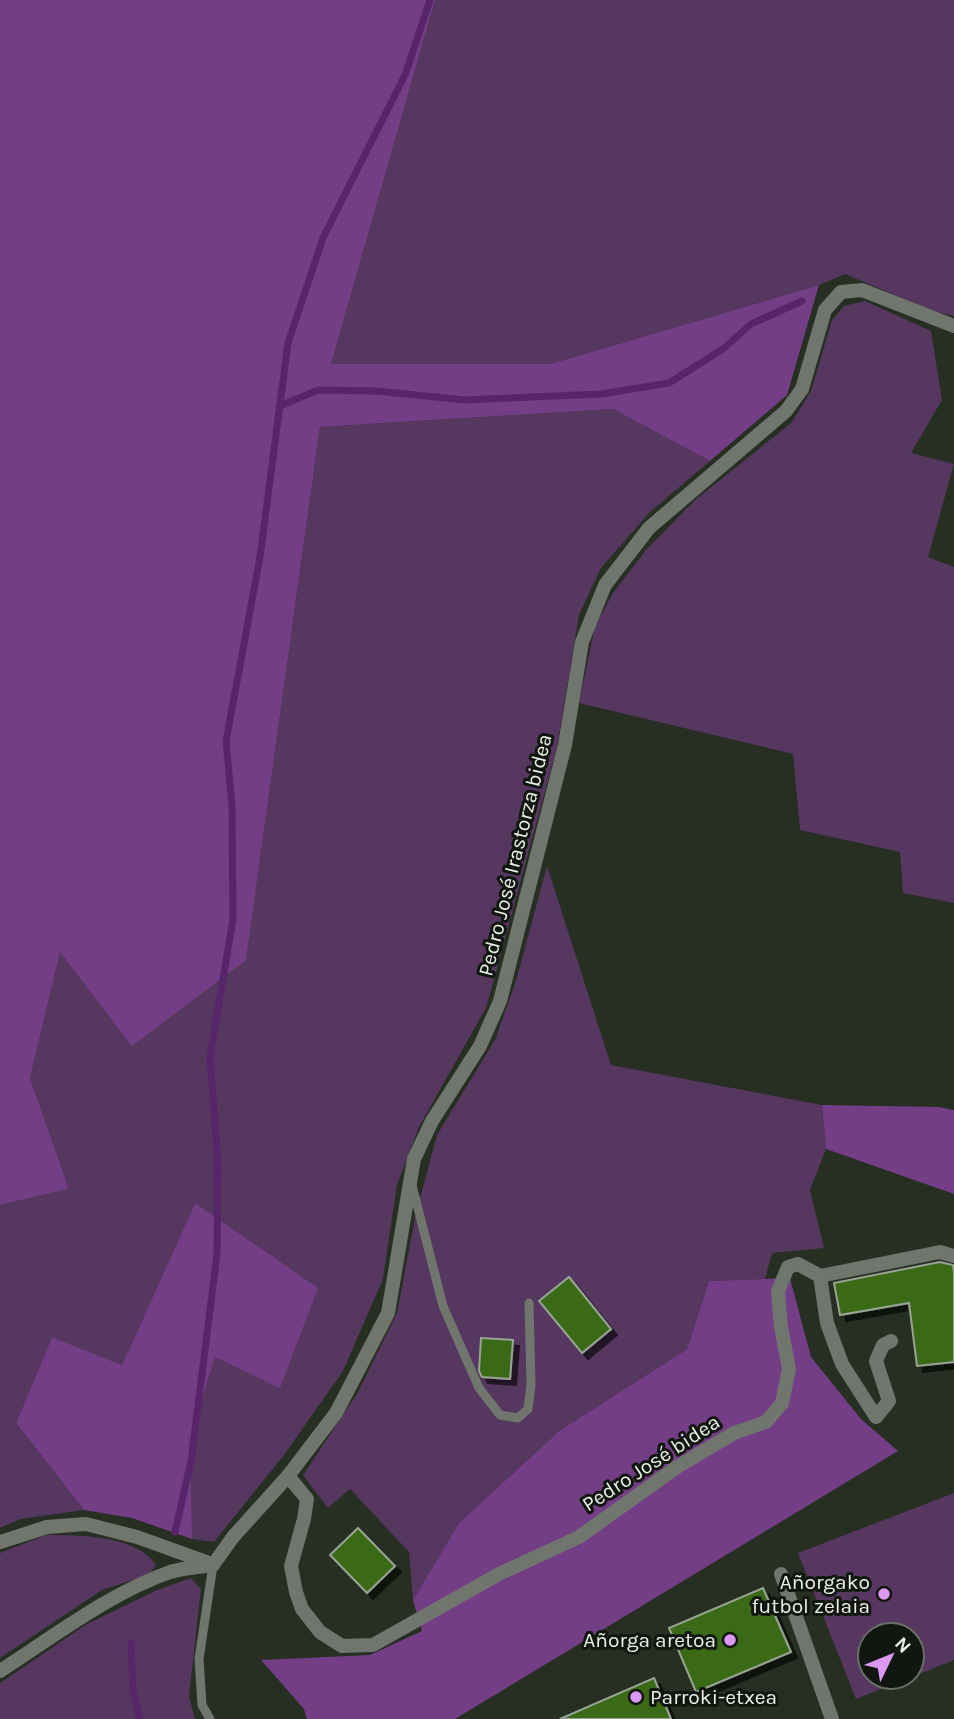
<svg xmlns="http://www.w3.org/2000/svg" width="954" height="1719" viewBox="0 0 954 1719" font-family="Karla,sans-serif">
<defs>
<filter id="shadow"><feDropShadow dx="6" dy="6" stdDeviation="0" flood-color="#0009"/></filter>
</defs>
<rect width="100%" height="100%" fill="#262f22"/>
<!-- green -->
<g fill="#553760">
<path d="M 435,0 L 954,0 L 954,316 L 933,311 L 845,274 L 819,285 L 550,364 L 331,364 Z"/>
<path d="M 865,301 L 931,331 L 942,400 L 911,453 L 954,464 L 928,557 L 954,567 L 954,903 L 903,893 L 900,852 L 800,830 L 793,754 L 579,703 L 595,626 L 613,593 L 646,550 L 694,501 L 791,423 L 811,391 L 832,320 L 844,306 Z"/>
<path d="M 613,409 L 710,461 L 650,512 L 601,568 L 579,615 L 557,747 L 486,1008 L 419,1127 L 397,1185 L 383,1279 L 343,1371 L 284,1455 L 214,1542 L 192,1539 L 191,1436 L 215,1356 L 195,1203 L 122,1365 L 52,1337 L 16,1423 L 84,1510 L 20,1519 L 0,1528 L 0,1205 L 69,1189 L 30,1078 L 60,951 L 246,959 L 320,427 Z"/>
<path d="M 547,866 L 611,1065 L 822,1105 L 826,1149 L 810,1190 L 824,1248 L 772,1253 L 765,1279 L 709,1281 L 687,1349 L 559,1431 L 459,1523 L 413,1600 L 409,1552 L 350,1489 L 328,1508 L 303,1475 L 357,1394 L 397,1313 L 416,1213 L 437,1135 L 495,1040 L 516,981 Z"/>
<path d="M 954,1493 L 954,1660 L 912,1677 L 912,1635 L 870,1635 L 870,1677 L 911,1677 L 856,1699 L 798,1553 Z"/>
<path d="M 46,1535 C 79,1535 136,1535 156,1565 L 148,1575 L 102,1590 L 0,1658 L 0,1553 Z"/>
<path d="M 191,1578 L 201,1589 L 189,1697 L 195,1719 L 0,1719 L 0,1683 L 87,1624 L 157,1590 Z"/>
</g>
<!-- forest -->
<g fill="#733e85">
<path d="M 0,0 L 435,0 L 331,364 L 550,364 L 819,285 L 787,395 L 710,461 L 613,409 L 320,427 L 246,960 L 132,1046 L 60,952 L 30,1078 L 69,1189 L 0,1205 Z"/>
<path d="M 822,1105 L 939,1107 L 954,1110 L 954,1194 L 826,1149 Z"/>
<path d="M 195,1203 L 318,1288 L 280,1388 L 215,1357 L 191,1436 L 192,1539 L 132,1518 L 84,1510 L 16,1423 L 52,1337 L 122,1365 Z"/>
<path d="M 790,1278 L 811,1357 L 861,1419 L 898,1451 L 455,1719 L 307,1719 L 304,1709 L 261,1660 L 370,1655 L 422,1631 L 413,1600 L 459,1523 L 559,1431 L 687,1349 L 709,1281 Z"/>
</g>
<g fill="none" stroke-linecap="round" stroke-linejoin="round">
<!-- stream -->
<g stroke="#58246a" stroke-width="7">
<path d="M 280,406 L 318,390 L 377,391 L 464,400 L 601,394 L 669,383 L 723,349 L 751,324 L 802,301"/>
<path d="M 175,1532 L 191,1461 L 217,1254 L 218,1165 L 210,1057 L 233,919 L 232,805 L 226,741 L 260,557 L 288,343 L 323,238 L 405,75 L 430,0"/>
<path d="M 131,1643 L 133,1691 L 140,1719"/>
</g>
</g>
<!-- building -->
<g fill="#3a6b19" stroke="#98a393" stroke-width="2" filter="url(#shadow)">
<path d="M 940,1262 L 953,1265 L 954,1273 L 954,1362 L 917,1366 L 909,1303 L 840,1315 L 834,1283 Z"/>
<path d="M 569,1277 L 611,1329 L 582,1353 L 539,1301 Z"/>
<path d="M 481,1338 L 513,1340 L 510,1379 L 482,1377 L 479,1371 Z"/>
<path d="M 358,1528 L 395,1566 L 367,1593 L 330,1555 Z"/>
<path d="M 763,1588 L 791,1652 L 696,1692 L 669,1628 Z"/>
<path d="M 654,1678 L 671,1719 L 560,1719 Z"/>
</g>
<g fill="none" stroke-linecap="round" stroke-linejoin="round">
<!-- service -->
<g stroke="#70756e" stroke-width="9">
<path d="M 412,1185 L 443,1306 L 479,1388 L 500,1415 L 518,1418 L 528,1409 L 531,1385 L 529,1303"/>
<path d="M 210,1719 L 202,1705 L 199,1659 L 213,1565"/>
</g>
<!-- minor -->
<g stroke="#70756e" stroke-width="14">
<path d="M 820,1276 L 940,1252 L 954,1256"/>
<path d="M 288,1476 L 307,1499 L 304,1519 L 291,1566 L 296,1592 L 302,1609 L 320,1632 L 342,1646 L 373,1645 L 499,1574 L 579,1537 L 677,1467 L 734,1433 L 766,1422 L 782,1403 L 789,1369 L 781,1327 L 778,1291 L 788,1267 L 798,1264 L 820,1276 L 827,1323 L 842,1364 L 876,1417 L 889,1401 L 876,1361 L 883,1345 L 891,1341"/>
<path d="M 0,1542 L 47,1527 L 86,1524 L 137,1537 L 212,1564"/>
<path d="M 213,1565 L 233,1537 L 288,1476 L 336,1413 L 388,1313 L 414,1159 L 432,1121 L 480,1046 L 500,1001 L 565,745 L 582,642 L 605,585 L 649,528 L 786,411 L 802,389 L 825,310 L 841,292 L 862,290 L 954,326"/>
<path d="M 781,1574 L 832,1719"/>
<path d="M 0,1671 C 53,1637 110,1593 170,1572 C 183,1568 199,1567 213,1565"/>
</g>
</g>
<!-- markers -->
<g fill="#dc99f4" stroke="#121610" stroke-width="2.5">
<circle cx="884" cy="1594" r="7"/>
<circle cx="730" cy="1640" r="7"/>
<circle cx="636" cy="1697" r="7"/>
</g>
<g text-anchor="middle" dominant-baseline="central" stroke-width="6" stroke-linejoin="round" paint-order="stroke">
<!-- street labels -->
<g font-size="21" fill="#ebf1e9" stroke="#121610">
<text transform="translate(515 855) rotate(-76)">Pedro José Irastorza bidea</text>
<text transform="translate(651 1463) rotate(-33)">Pedro José bidea</text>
</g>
<!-- poi labels -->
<g font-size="21" fill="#ebf1e9" stroke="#121610" text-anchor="end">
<text x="870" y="1582">Añorgako<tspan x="870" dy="24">futbol zelaia</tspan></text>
<text x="716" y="1640">Añorga aretoa</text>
<text x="650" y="1697" text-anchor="start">Parroki-etxea</text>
</g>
</g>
<!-- north arrow -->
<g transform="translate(891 1656) rotate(47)"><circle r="33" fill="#121610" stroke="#696e67" stroke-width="2"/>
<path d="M0-5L12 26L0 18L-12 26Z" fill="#dc99f4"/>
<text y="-10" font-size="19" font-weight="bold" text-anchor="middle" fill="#ebf1e9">N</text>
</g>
</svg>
